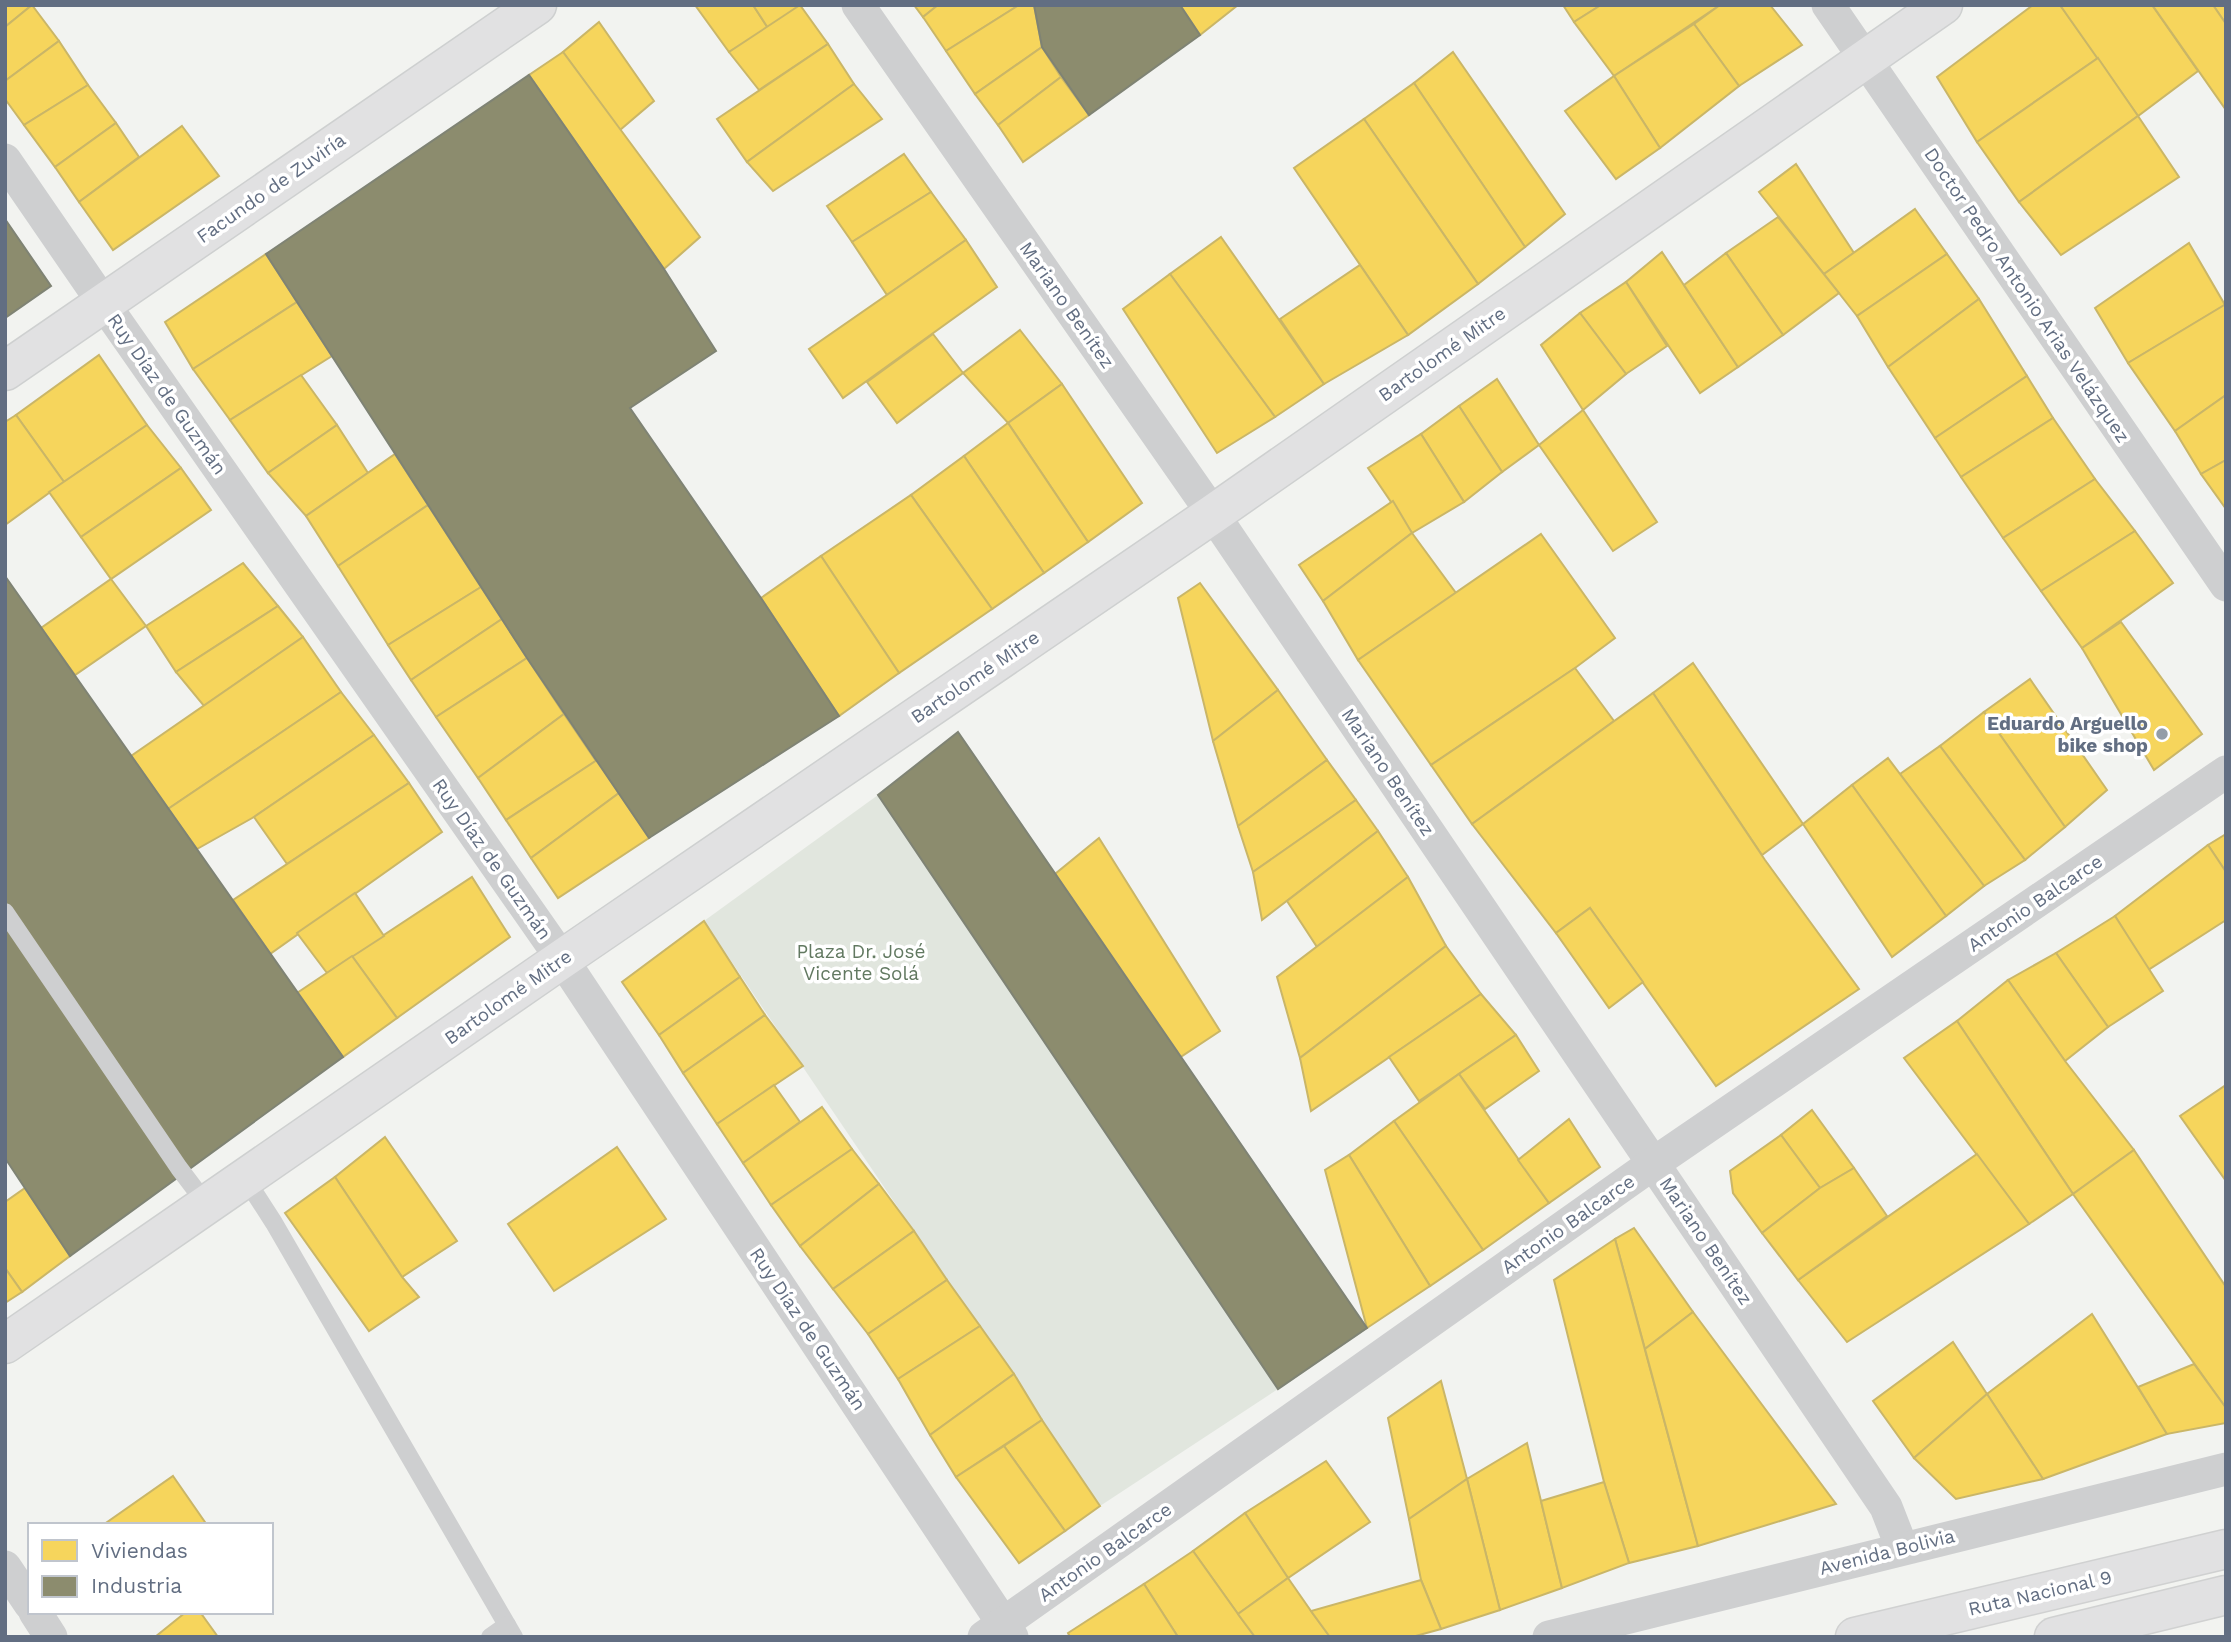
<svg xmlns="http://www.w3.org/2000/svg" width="2231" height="1642" viewBox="0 0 2231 1642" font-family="'Work Sans',sans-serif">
<rect width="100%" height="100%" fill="#f2f3f0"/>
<!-- green -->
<path fill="#e1e6de" d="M 878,795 L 1278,1389 L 1100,1506 L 704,921 Z"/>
<!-- homes -->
<g fill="#f6d55c" stroke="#cab667" stroke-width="2">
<path d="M 5,5 L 32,5 L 5,27 Z"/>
<path d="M 32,5 L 59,41 L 5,81 L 5,27 Z"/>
<path d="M 695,5 L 753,5 L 768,28 L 729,52 Z"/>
<path d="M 753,5 L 800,5 L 768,28 Z"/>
<path d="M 800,5 L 828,44 L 759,90 L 729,52 Z"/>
<path d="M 914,5 L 938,5 L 923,17 Z"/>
<path d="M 938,5 L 1019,5 L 946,51 L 923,17 Z"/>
<path d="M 1019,5 L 1034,5 L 1042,47 L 975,94 L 946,51 Z"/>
<path d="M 1180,5 L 1238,5 L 1200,35 Z"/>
<path d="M 1563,5 L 1601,5 L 1574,22 Z"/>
<path d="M 1601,5 L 1720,5 L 1614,76 L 1574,22 Z"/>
<path d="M 1720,5 L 1770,5 L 1802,45 L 1739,86 L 1694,24 Z"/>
<path d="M 2033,5 L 2060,5 L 2098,58 L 1977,142 L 1937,77 Z"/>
<path d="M 2060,5 L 2152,5 L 2198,71 L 2138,116 Z"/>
<path d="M 2213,5 L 2226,5 L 2226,24 Z"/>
<path d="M 2213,5 L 2226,24 L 2226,110 L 2153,6 Z"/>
<path d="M 599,22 L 654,101 L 620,130 L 563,52 Z"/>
<path d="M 1694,24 L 1739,86 L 1660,148 L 1614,76 Z"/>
<path d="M 59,41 L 88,85 L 24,125 L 5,99 L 5,81 Z"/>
<path d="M 828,44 L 854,84 L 747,162 L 717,119 Z"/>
<path d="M 1042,47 L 1061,77 L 998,125 L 975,94 Z"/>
<path d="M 563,52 L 700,237 L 664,269 L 529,75 Z"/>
<path d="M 1453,52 L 1565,214 L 1525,247 L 1414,83 Z"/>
<path d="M 2098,58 L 2138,116 L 2019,202 L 1977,142 Z"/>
<path d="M 1614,76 L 1660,148 L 1616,179 L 1565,111 Z"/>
<path d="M 1061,77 L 1089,115 L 1023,162 L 998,125 Z"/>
<path d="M 1414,83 L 1525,247 L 1478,284 L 1364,119 Z"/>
<path d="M 854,84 L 882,119 L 773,191 L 747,162 Z"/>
<path d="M 88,85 L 116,123 L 55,167 L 24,125 Z"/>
<path d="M 2138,116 L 2179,177 L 2061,255 L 2019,202 Z"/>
<path d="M 1364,119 L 1478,284 L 1408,335 L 1294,168 Z"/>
<path d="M 116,123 L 139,157 L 79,202 L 55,167 Z"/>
<path d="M 182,126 L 219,176 L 113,250 L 79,202 Z"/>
<path d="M 904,154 L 931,192 L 852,242 L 827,206 Z"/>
<path d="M 1796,164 L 1854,253 L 1824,274 L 1759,192 Z"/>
<path d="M 931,192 L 966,240 L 887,295 L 852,242 Z"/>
<path d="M 1915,209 L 1947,254 L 1857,316 L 1824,274 Z"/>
<path d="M 1778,217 L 1839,293 L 1783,335 L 1726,253 Z"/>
<path d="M 1221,237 L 1324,384 L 1275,417 L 1170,274 Z"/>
<path d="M 966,240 L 997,287 L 843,398 L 809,349 Z"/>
<path d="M 2189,243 L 2225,305 L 2128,363 L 2095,308 Z"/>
<path d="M 1662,252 L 1738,367 L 1700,393 L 1626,282 Z"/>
<path d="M 1726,253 L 1783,335 L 1738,367 L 1684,285 Z"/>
<path d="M 266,254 L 297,302 L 193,369 L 165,322 Z"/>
<path d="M 1947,254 L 1979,299 L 1888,367 L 1857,316 Z"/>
<path d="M 1360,265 L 1408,335 L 1324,384 L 1280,319 Z"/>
<path d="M 1170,274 L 1275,417 L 1217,453 L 1123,309 Z"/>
<path d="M 1626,282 L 1667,346 L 1626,374 L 1580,313 Z"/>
<path d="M 1979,299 L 2027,376 L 1935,438 L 1888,367 Z"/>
<path d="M 297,302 L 332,356 L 230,420 L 193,369 Z"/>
<path d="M 2226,304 L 2226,395 L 2175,431 L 2128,363 Z"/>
<path d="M 1580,313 L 1626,374 L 1583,410 L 1541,345 Z"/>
<path d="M 1020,330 L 1062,384 L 1008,423 L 963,373 Z"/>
<path d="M 933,334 L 963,373 L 897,423 L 867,382 Z"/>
<path d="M 99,355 L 147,425 L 64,482 L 16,415 Z"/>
<path d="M 301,375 L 337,425 L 268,473 L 230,420 Z"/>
<path d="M 2027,376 L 2053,418 L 1961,477 L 1935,438 Z"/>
<path d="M 1497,379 L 1539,445 L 1502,472 L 1459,406 Z"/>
<path d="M 1062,384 L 1142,503 L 1088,542 L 1008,423 Z"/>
<path d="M 2226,395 L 2226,460 L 2201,474 L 2175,431 Z"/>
<path d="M 1459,406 L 1502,472 L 1464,502 L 1421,434 Z"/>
<path d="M 1583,410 L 1657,522 L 1613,551 L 1539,445 Z"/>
<path d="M 16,415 L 64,482 L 5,525 L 5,422 Z"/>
<path d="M 2053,418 L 2095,479 L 2003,538 L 1961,477 Z"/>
<path d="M 1008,423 L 1088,542 L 1044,573 L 964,456 Z"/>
<path d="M 147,425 L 181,468 L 81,537 L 49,492 Z"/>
<path d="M 337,425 L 368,473 L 306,516 L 268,473 Z"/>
<path d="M 1421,434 L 1464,502 L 1412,533 L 1368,468 Z"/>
<path d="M 395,454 L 428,505 L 338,566 L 306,516 Z"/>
<path d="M 964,456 L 1044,573 L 992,609 L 911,495 Z"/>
<path d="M 2226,460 L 2226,509 L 2201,474 Z"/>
<path d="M 181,468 L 211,510 L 111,579 L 81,537 Z"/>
<path d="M 2095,479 L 2135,531 L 2041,591 L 2003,538 Z"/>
<path d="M 911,495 L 992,609 L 899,673 L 821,556 Z"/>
<path d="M 1393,501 L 1412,533 L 1323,601 L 1299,565 Z"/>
<path d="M 428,505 L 481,587 L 388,645 L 338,566 Z"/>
<path d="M 2135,531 L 2173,583 L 2082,648 L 2041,591 Z"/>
<path d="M 1412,533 L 1456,593 L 1358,660 L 1323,601 Z"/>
<path d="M 1541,534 L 1615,638 L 1575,668 L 1431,765 L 1358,660 Z"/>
<path d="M 821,556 L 899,673 L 839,716 L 761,598 Z"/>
<path d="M 243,563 L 278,606 L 176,672 L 146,626 Z"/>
<path d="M 111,579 L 146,626 L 75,675 L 41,628 Z"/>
<path d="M 1200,583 L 1278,690 L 1213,741 L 1178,598 Z"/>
<path d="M 481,587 L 502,619 L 411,680 L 388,645 Z"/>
<path d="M 278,606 L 303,637 L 204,706 L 176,672 Z"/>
<path d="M 502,619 L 527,658 L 436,717 L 411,680 Z"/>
<path d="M 2121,622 L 2202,734 L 2154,770 L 2082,648 Z"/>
<path d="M 303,637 L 341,692 L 168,809 L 131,756 Z"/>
<path d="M 527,658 L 564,714 L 478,778 L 436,717 Z"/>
<path d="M 1693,663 L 1803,824 L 1762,855 L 1653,693 Z"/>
<path d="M 1575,668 L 1614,721 L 1472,824 L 1431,765 Z"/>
<path d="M 2030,679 L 2107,790 L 2065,827 L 1984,712 Z"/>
<path d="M 1278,690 L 1327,760 L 1238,826 L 1213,741 Z"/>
<path d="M 341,692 L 374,735 L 254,817 L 197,849 L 168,809 Z"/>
<path d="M 1653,693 L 1765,860 L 1859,989 L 1716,1086 L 1590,908 L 1556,933 L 1472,824 Z"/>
<path d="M 1984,712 L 2065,827 L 2025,860 L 1940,746 Z"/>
<path d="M 564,714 L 596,761 L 506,820 L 478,778 Z"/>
<path d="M 374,735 L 409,783 L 287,864 L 254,817 Z"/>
<path d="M 1940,746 L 2025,860 L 1984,886 L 1900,774 Z"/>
<path d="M 1888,758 L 1984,886 L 1946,916 L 1852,785 Z"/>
<path d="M 597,760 L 619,793 L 531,858 L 506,820 Z"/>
<path d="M 1327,760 L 1356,800 L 1253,872 L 1238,826 Z"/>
<path d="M 409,783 L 442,832 L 270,954 L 233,900 Z"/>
<path d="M 1852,785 L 1946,916 L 1892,957 L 1803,824 Z"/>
<path d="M 619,793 L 649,838 L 558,898 L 531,858 Z"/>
<path d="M 1356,800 L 1378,831 L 1262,920 L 1253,872 Z"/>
<path d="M 1378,831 L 1408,877 L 1317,947 L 1287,901 Z"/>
<path d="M 2226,834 L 2226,872 L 2208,845 Z"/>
<path d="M 1099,838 L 1220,1031 L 1179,1058 L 1055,874 Z"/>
<path d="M 2208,845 L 2226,872 L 2226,920 L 2148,970 L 2115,916 Z"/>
<path d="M 472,877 L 510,937 L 397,1018 L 352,956 Z"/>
<path d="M 1408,877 L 1446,946 L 1300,1058 L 1277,977 Z"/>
<path d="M 355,893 L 384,936 L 327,973 L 297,933 Z"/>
<path d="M 1590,908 L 1643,982 L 1609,1008 L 1556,933 Z"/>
<path d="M 2115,916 L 2163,991 L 2108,1027 L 2056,953 Z"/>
<path d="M 704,921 L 740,977 L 659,1035 L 622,982 Z"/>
<path d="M 1446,946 L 1481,994 L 1311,1111 L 1300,1058 Z"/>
<path d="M 2056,953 L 2108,1027 L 2065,1061 L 2008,980 Z"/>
<path d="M 352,956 L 397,1018 L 343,1057 L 297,993 Z"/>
<path d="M 740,977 L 765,1015 L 683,1073 L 659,1035 Z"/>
<path d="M 2008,980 L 2065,1061 L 2134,1150 L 2073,1194 L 1957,1021 Z"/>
<path d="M 1481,994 L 1516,1035 L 1419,1101 L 1389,1057 Z"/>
<path d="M 765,1015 L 803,1066 L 717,1124 L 683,1073 Z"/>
<path d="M 1957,1021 L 2073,1194 L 2029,1224 L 1904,1058 Z"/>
<path d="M 1516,1035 L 1539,1071 L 1485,1109 L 1459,1074 Z"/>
<path d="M 1459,1074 L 1549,1203 L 1483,1250 L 1394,1121 Z"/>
<path d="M 774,1085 L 800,1122 L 743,1163 L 717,1124 Z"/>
<path d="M 2226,1085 L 2226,1181 L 2180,1116 Z"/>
<path d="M 822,1107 L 852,1149 L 771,1205 L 743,1163 Z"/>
<path d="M 1812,1110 L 1854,1168 L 1820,1188 L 1781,1135 Z"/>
<path d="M 1569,1119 L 1600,1167 L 1549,1203 L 1518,1160 Z"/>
<path d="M 1394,1121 L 1483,1250 L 1430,1286 L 1349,1155 Z"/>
<path d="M 1781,1135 L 1820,1188 L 1762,1233 L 1733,1193 L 1730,1171 Z"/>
<path d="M 385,1137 L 457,1241 L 402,1277 L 335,1177 Z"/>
<path d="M 617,1147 L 666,1219 L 554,1291 L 508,1224 Z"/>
<path d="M 852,1149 L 879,1184 L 800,1246 L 771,1205 Z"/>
<path d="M 2134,1150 L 2226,1287 L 2226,1408 L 2073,1194 Z"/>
<path d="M 1977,1154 L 2029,1224 L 1847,1342 L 1798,1280 Z"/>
<path d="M 1349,1155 L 1430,1286 L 1367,1328 L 1325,1170 Z"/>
<path d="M 1854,1168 L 1887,1216 L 1798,1280 L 1762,1233 L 1820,1188 Z"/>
<path d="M 335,1177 L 402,1277 L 419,1297 L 369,1331 L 285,1213 Z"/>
<path d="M 879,1184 L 914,1231 L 833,1289 L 800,1246 Z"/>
<path d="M 25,1188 L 70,1256 L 22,1292 L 5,1268 L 5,1202 Z"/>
<path d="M 1634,1228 L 1693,1312 L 1645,1349 L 1615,1239 Z"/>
<path d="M 914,1231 L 947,1280 L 868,1334 L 833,1289 Z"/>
<path d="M 1615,1239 L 1698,1546 L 1629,1563 L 1604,1482 L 1554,1280 Z"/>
<path d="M 5,1268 L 22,1292 L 5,1303 Z"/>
<path d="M 947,1280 L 980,1326 L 898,1379 L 868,1334 Z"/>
<path d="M 1693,1312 L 1836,1504 L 1698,1546 L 1645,1349 Z"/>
<path d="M 2092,1314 L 2167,1434 L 2043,1479 L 1987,1394 Z"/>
<path d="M 980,1326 L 1014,1374 L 930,1435 L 898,1379 Z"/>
<path d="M 1953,1342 L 1987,1394 L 1914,1458 L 1873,1401 Z"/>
<path d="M 2194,1364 L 2226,1408 L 2226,1423 L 2167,1434 L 2138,1387 Z"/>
<path d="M 1014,1374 L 1042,1420 L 956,1477 L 930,1435 Z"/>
<path d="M 1441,1381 L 1467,1479 L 1409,1519 L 1388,1418 Z"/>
<path d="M 1987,1394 L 2043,1479 L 1956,1499 L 1914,1458 Z"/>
<path d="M 1042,1420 L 1100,1506 L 1065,1531 L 1004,1446 Z"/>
<path d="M 1527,1443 L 1562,1588 L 1500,1610 L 1467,1479 Z"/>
<path d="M 1004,1446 L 1065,1531 L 1019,1563 L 956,1477 Z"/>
<path d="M 1326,1461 L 1370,1522 L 1288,1578 L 1245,1513 Z"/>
<path d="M 173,1476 L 207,1525 L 103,1525 Z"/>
<path d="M 1467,1479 L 1500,1610 L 1441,1629 L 1421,1580 L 1409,1519 Z"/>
<path d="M 1604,1482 L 1629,1563 L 1562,1588 L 1541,1501 Z"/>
<path d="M 1245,1513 L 1288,1578 L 1238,1614 L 1193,1551 Z"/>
<path d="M 1193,1551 L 1238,1614 L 1255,1637 L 1178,1637 L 1144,1584 Z"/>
<path d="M 1288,1578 L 1311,1611 L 1330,1637 L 1255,1637 L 1238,1614 Z"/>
<path d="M 1421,1580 L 1441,1629 L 1412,1637 L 1330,1637 L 1311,1611 Z"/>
<path d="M 1144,1584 L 1178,1637 L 1070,1637 L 1068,1633 Z"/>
<path d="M 186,1612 L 200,1612 L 218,1637 L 155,1637 Z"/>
</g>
<!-- industry -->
<g fill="#8c8c6e" stroke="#7f8374" stroke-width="2">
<path d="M 1034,5 L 1180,5 L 1200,35 L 1089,115 L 1042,47 Z"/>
<path d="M 529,75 L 664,269 L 716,351 L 630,408 L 761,598 L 839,716 L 649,838 L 527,658 L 266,254 Z"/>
<path d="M 5,219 L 51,286 L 5,318 Z"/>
<path d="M 5,576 L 343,1057 L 70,1256 L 5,1158 Z"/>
<path d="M 958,732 L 1367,1328 L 1278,1389 L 878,795 Z"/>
</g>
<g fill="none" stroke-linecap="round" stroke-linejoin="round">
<!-- secondary casing -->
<g stroke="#ced0d0" stroke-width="41">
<g id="secondary">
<path d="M 5,371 L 537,5"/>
<path d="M 5,1344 L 562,959 L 1213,514 L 1943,5"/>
</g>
</g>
<!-- primary casing -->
<g stroke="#d0d1d1" stroke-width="41">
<g id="primary">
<path d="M 1855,1637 L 2226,1549"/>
<path d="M 2054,1637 L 2226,1595"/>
</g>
</g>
<!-- lane -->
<g stroke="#cecfd0" stroke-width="18">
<path d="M 5,912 L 179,1168 L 207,1205"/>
<path d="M 245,1178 L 274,1223 L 514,1637"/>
<path d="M 490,1637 L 507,1625"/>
</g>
<!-- street -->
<g stroke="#cecfd0" stroke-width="33">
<path d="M 858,5 L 1213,514 L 1886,1507 L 1902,1548"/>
<path d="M 1828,5 L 2226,585"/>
<path d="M 5,160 L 104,304 L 562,959 L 1012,1637"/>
<path d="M 5,1567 L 30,1604"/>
<path d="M 35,1612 L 51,1637"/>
<path d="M 984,1637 L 1654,1163 L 2226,772"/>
<path d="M 1549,1637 L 2226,1469"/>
</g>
<!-- secondary -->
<use href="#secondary" stroke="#e1e1e2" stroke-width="38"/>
<!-- primary -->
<use href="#primary" stroke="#e1e1e2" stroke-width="38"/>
</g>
<!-- markers -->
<circle fill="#949da8" stroke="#fff" stroke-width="2.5" cx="2162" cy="734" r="7"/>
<g text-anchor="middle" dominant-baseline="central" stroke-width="7" stroke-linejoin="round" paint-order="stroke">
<!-- street labels -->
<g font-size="19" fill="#626e82" stroke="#fff">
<text transform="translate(271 188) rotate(-35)">Facundo de Zuviría</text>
<text transform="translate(2027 295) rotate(56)">Doctor Pedro Antonio Arias Velázquez</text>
<text transform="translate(1067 305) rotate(55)">Mariano Benítez</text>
<text transform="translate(1442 354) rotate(-35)">Bartolomé Mitre</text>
<text transform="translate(167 394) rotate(55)">Ruy Díaz de Guzmán</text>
<text transform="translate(975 677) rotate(-34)">Bartolomé Mitre</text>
<text transform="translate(1388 772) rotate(56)">Mariano Benítez</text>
<text transform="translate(492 859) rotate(55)">Ruy Díaz de Guzmán</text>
<text transform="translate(2035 903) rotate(-34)">Antonio Balcarce</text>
<text transform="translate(508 997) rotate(-35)">Bartolomé Mitre</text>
<text transform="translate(1568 1224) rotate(-35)">Antonio Balcarce</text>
<text transform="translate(1706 1241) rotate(56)">Mariano Benítez</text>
<text transform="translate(808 1329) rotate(56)">Ruy Díaz de Guzmán</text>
<text transform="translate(1105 1552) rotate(-35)">Antonio Balcarce</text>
<text transform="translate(1887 1552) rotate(-14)">Avenida Bolivia</text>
<text transform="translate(2040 1593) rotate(-13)">Ruta Nacional 9</text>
</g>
<!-- poi labels -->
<g font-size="19" font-weight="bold" fill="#626e82" stroke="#fff" text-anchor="end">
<text x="2148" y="723">Eduardo Arguello<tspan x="2148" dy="22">bike shop</tspan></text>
</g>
<!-- park labels -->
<g font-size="19" fill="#627961" stroke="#fff">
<text x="861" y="951">Plaza Dr. José<tspan x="861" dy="22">Vicente Solá</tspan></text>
</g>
</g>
<!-- border -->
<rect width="2231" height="1642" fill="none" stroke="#626e82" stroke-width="14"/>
<!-- legend -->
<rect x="28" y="1523" width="245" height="91" fill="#ffffff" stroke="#c0c5cd" stroke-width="2"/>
<rect x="42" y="1540" width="35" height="21" fill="#f6d55c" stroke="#c0c5cd" stroke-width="2"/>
<text x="91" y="1558" font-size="21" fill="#626e82">Viviendas</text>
<rect x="42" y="1576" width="35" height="21" fill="#8c8c6e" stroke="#c0c5cd" stroke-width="2"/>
<text x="91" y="1593" font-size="21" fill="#626e82">Industria</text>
</svg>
